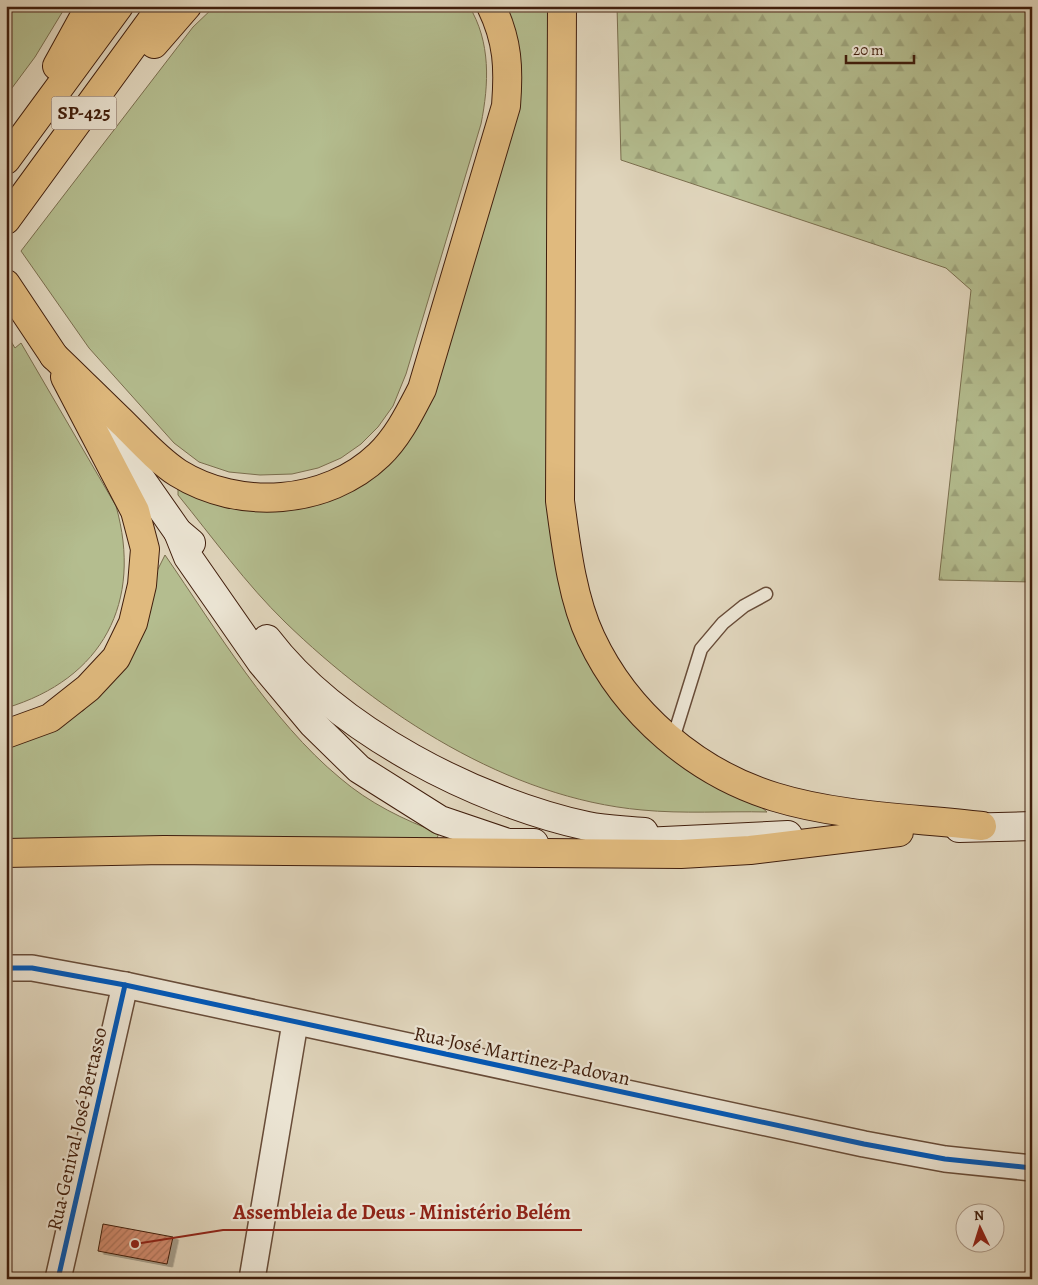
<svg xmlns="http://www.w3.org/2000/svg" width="1038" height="1285" viewBox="0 0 1038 1285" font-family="Alegreya,serif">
<defs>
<pattern id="forest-firs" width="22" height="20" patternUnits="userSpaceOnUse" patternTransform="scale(1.25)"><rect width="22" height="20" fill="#b4bd8f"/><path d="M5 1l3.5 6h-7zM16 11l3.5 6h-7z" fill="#9ca27a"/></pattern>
<pattern id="building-hatch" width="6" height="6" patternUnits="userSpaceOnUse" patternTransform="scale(1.25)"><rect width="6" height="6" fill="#d28c6f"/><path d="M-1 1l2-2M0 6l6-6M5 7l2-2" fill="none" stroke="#ac725a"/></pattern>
<filter id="shadow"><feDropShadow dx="5.5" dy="3" stdDeviation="0" flood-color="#0004"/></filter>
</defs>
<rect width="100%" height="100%" fill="#e0d5bc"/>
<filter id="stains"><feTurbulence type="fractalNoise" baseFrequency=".004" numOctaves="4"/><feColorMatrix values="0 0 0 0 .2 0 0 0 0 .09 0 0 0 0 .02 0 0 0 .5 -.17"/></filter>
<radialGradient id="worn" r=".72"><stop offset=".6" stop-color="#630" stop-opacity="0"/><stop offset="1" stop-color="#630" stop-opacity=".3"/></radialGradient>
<!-- green -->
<g fill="#b4bd8f" stroke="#7a6e4e">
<path d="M 6,6 L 66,6 L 35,57 L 6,96 Z"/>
<path d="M 215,6 L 469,6 C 491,42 489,84 481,124 L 406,374 L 393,406 L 378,427 L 361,444 L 341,458 L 318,468 L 292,474 L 260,475 L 229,472 L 199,462 L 174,443 L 89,348 L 21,251 L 193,27 Z"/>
<path d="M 505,6 L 551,6 L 551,511 L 647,736 C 669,755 690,773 716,786 C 732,795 753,798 767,812 C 726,811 683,814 642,810 C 508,798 380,714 285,622 C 246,584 213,538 178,495 L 178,484 L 244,508 L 398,452 L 418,427 L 435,394 L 509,141 Z"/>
<path d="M 6,333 L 15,348 L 21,343 L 116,506 C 143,602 103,679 6,708 Z"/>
<path d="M 165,555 C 216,629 271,721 340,778 C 369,803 404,820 439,833 L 435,843 L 6,844 L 6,745 L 49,731 L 84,710 L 107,687 L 157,571 Z"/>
</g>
<!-- forest -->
<path fill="url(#forest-firs)" stroke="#7a6e4e" d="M 617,6 L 1032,6 L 1032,582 L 939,580 L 971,290 L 946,268 L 621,160 Z"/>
<!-- building -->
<path fill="url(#building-hatch)" stroke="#401e0c" filter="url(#shadow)" d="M 103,1224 L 173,1237 L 167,1264 L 98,1251 Z"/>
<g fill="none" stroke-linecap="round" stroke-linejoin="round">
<!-- service casing -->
<g stroke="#684c38" stroke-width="15">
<path id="service" d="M 672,742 L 701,649 L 723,623 L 744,606 L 766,594"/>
</g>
<!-- minor casing -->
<g stroke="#684c38" stroke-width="28">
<g id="minor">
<path d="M 6,968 L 32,968 L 125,985 L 864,1144 L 945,1159 L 1032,1168"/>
<path d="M 58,1279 L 125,985"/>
<path d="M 252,1279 L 295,1023"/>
</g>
</g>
<!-- secondary casing -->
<g stroke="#401e0c" stroke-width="30">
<g id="secondary">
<path d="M 92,409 L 178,532 L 191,543"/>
<path d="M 178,532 L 188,557 L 261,662 L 313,724 L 359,769 L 440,820 L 508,843 L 534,843"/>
<path d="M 267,639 C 337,731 477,802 587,826 C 606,830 626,830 644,832"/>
<path d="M 959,828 L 1032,826"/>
<path d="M 622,843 L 788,835"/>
</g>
</g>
<!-- primary casing -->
<g stroke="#401e0c" stroke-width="30">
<path id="primary" d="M 6,284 L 54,356"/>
</g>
<!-- motorway casing -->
<g stroke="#401e0c" stroke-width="30">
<g id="motorway">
<path d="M 562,6 L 560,501 C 566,545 572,598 591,638 C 626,713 696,773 775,797 C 840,817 914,818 982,826"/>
<path d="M 154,44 L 187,6"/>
<path d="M 57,66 L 90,6"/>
<path d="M 6,160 L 119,6"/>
<path d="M 6,220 L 162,6"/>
<path d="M 54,356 C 78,379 101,402 125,425 C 141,441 158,460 178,473 C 239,511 327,505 379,455 C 398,437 410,412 422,389 L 506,106 C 509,68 508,41 491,6"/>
<path d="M 6,734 L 50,718 L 88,688 L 116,658 L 133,623 L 142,585 L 145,549 L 135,511 L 65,377"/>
<path d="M 6,853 L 164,850 L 681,854 L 750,850 L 899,832"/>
</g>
</g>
<!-- service -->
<use href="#service" stroke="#ebe4d3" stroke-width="12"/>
<!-- minor -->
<use href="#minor" stroke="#ebe4d3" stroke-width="25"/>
<!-- secondary -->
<use href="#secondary" stroke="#ebe4d3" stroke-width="28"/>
<!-- primary -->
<use href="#primary" stroke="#e0ba7e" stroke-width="28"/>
<!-- motorway -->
<use href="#motorway" stroke="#e0ba7e" stroke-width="28"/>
<!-- cycleway casing -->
<g stroke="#ebe4d3" stroke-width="8">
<g id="cycleway">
<path d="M 6,968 L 32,968 L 125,985 L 864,1144 L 945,1159 L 1032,1168"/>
<path d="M 58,1279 L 125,985"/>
</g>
</g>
<!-- cycleway -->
<use href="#cycleway" stroke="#0057b8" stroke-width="5"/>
</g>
<g text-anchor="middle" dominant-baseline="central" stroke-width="4.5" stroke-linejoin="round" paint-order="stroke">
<!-- shield labels -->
<rect fill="#ebe4d3" stroke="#735948" stroke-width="1" x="51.5" y="96.5" width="65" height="33" rx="4"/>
<g font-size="19" font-weight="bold" fill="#401e0c">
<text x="84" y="113">SP-425</text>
</g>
<!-- street labels -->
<g font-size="20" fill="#401e0c" stroke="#ebe4d3">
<text transform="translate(522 1056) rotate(12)">Rua José Martinez Padovan</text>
<text transform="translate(77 1129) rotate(-77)">Rua Genival José Bertasso</text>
</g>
</g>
<!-- callouts -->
<path fill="none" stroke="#8f2418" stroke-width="2" d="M135 1244L223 1230H582"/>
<circle fill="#8f2418" stroke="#ebe4d3" stroke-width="2" cx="135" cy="1244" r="5"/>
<g font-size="21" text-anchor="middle" font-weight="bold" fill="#8f2418" stroke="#ebe4d3" stroke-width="4.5" stroke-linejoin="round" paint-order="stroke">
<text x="402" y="1219">Assembleia de Deus - Ministério Belém</text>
</g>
<!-- margin -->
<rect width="1038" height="1285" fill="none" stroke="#e0d5bc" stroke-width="25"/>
<rect x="8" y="8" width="1023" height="1270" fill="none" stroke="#401e0c" stroke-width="2.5"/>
<rect x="12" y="12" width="1013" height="1260" fill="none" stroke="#401e0c"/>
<!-- north arrow -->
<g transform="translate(980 1228) rotate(356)"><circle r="24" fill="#ebe4d3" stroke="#a79583"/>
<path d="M0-4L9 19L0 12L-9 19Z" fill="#8f2418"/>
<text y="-8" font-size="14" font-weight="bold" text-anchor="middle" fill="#401e0c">N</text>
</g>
<!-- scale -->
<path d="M846 55v8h68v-8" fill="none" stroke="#401e0c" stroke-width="2.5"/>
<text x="853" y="55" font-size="15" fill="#401e0c" stroke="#ebe4d3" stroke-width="4" paint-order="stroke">20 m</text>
<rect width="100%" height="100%" filter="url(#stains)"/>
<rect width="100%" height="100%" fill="url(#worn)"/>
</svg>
